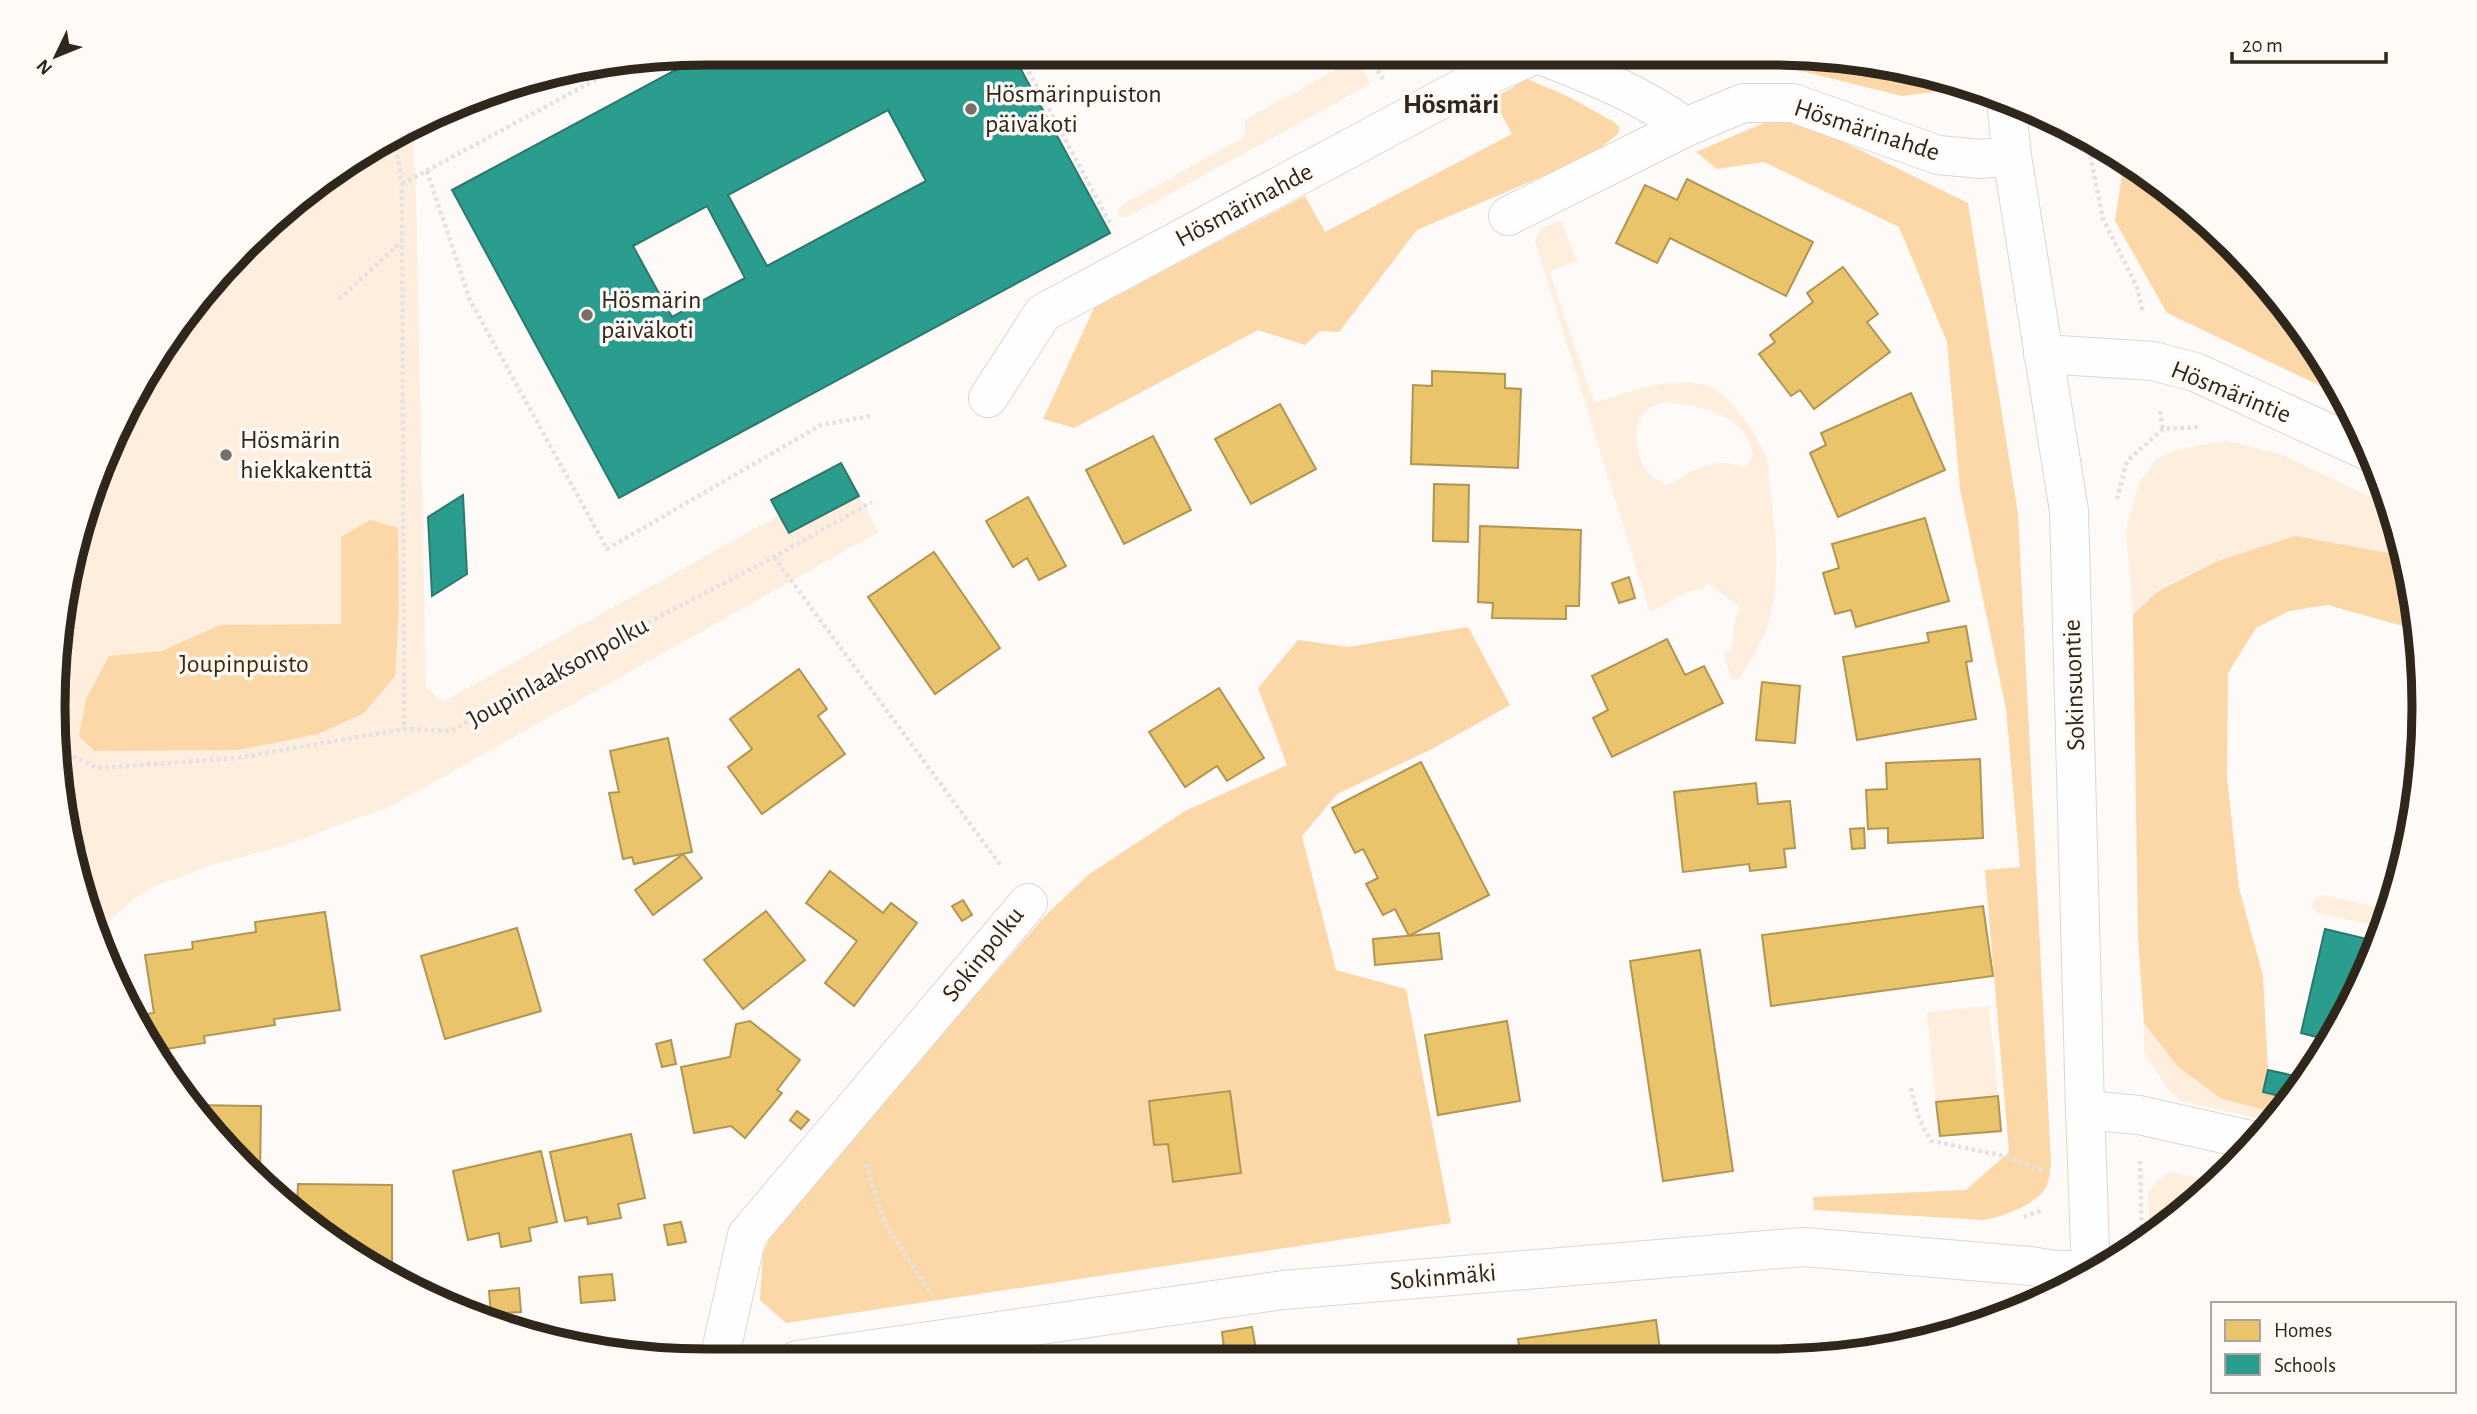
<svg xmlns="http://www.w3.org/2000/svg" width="2477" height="1414" viewBox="0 0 2477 1414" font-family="'Alegreya Sans',sans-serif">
<rect width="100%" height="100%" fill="#fdfaf7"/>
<!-- green -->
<g fill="#fdeedd" fill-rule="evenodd">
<path d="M 1357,58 L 1370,84 L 1126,218 L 1118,215 L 1119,208 L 1126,203 L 1244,137 L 1245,120 Z"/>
<path d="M 413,132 L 416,195 L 426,688 L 442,701 L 448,699 L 780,515 L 789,533 L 859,496 L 878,532 L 393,805 L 282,846 L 212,865 L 157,885 L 134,899 L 96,932 L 54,749 L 75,537 L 163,343 L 309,188 Z"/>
<path d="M 1561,221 L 1577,261 L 1549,271 L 1594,403 C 1629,393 1672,373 1709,387 C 1730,395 1757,435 1766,456 C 1769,466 1769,478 1770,488 C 1776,529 1781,580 1769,621 C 1764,641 1749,660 1740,678 L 1732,680 L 1723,653 L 1730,651 L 1733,640 L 1734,624 L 1740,607 L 1708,583 L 1701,591 L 1695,589 L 1650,612 L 1535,241 L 1541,228 ZM 1663,402 C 1697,404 1750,415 1753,457 L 1744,468 C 1715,454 1691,473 1666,486 C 1659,481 1649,475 1645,468 C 1635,452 1631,423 1647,410 C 1651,406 1658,404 1663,402 Z"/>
<path d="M 2226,441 L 2278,453 L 2391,507 L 2402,538 L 2405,556 L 2295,536 L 2157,592 L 2133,615 L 2126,530 L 2139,483 L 2157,458 L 2176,450 Z"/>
<path d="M 2325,895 L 2382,909 L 2391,913 L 2385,928 L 2318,913 L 2312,907 L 2314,899 Z"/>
<path d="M 1989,1006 L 1998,1096 L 1936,1102 L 1927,1012 Z"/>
<path d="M 2144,1023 L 2178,1067 L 2222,1099 L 2277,1113 L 2270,1121 L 2181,1101 L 2169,1090 L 2144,1052 Z"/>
<path d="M 2170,1172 L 2218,1182 L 2150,1238 L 2148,1192 L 2157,1181 Z"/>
</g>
<!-- forest -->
<g fill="#fcd7a8">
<path d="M 1685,54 L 1812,54 L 1940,75 L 1947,78 L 1948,90 L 1902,96 L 1793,69 L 1716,65 Z"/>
<path d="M 1525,78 L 1567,96 L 1614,122 L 1620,128 L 1618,134 L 1580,164 L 1541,177 L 1417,230 L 1339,332 L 1320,331 L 1305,345 L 1258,330 L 1074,428 L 1043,419 L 1094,308 L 1305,196 L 1325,232 L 1512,134 L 1493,98 L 1514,87 L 1517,81 Z"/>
<path d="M 1780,116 L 1799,120 L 1968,203 L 2018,514 L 2051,1163 C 2050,1169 2050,1179 2047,1185 C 2039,1204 2002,1217 1984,1220 L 1814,1210 L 1813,1197 L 1966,1190 L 2009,1152 L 1985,870 L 2020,867 L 2006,709 L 1960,489 L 1947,342 L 1899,227 L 1764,162 L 1717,169 L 1696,152 Z"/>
<path d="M 2123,169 L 2138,170 L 2202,215 L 2289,309 L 2344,397 L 2167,313 L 2115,221 Z"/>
<path d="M 370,520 L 398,528 L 399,608 L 395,676 L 364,713 L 318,734 L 237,750 L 94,751 L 79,736 L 86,699 L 109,656 L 162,651 L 220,625 L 341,624 L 341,537 Z"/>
<path d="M 2295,536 L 2405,556 L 2417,630 L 2328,605 L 2289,611 L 2256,628 L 2228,673 L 2227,777 L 2239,888 L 2263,976 L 2268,1070 L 2263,1092 L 2288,1098 L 2277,1113 L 2222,1099 L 2178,1067 L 2144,1023 L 2138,937 L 2133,615 L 2157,592 L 2218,561 Z"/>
<path d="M 1468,627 L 1510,705 L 1432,749 L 1337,794 L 1302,836 L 1336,970 L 1406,989 L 1451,1223 L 786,1323 L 760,1300 L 763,1253 L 776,1224 L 1046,915 L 1088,875 L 1185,811 L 1287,765 L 1258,688 L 1298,640 L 1348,647 Z"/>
</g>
<!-- homes -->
<g fill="#e9c46a" stroke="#b19553" stroke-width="2">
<path d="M 1687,179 L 1813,242 L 1786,296 L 1670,238 L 1657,263 L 1616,243 L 1645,185 L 1677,200 Z"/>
<path d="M 1843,267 L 1878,314 L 1867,322 L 1890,352 L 1814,409 L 1800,390 L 1791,396 L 1759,354 L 1775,342 L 1770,335 L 1813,302 L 1807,293 Z"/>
<path d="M 1432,371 L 1505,374 L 1505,388 L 1521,389 L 1518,468 L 1411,464 L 1413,385 L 1432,386 Z"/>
<path d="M 1911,393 L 1945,470 L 1838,517 L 1810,453 L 1826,445 L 1821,433 Z"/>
<path d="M 1280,404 L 1316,469 L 1251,504 L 1215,439 Z"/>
<path d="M 1153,436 L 1191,510 L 1124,544 L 1086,470 Z"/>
<path d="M 1434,484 L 1469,485 L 1468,542 L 1433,541 Z"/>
<path d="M 1028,497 L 1066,566 L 1039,580 L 1027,558 L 1013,567 L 986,521 Z"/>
<path d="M 1925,518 L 1949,601 L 1856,627 L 1851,610 L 1835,614 L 1823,573 L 1839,568 L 1832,544 Z"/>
<path d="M 1480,526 L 1581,530 L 1579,606 L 1566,606 L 1566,619 L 1492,618 L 1493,603 L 1478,602 Z"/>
<path d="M 934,552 L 1000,648 L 935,694 L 868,597 Z"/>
<path d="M 1629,577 L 1635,598 L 1619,603 L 1612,583 Z"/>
<path d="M 1966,626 L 1972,661 L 1966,662 L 1976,719 L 1857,740 L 1843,657 L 1929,642 L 1927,633 Z"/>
<path d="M 1667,639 L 1685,675 L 1704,666 L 1723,703 L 1612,757 L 1593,718 L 1608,710 L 1592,676 Z"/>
<path d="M 799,669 L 827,709 L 818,716 L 845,754 L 762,814 L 728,767 L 752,749 L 730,719 Z"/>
<path d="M 1762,682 L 1800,686 L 1795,743 L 1756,740 Z"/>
<path d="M 1219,688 L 1264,758 L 1227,781 L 1217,766 L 1185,787 L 1149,732 Z"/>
<path d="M 668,738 L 692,852 L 634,864 L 632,857 L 623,859 L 609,793 L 619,792 L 610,751 Z"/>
<path d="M 1980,759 L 1983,838 L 1888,843 L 1888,828 L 1868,829 L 1866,790 L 1887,789 L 1886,763 Z"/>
<path d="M 1421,762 L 1489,895 L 1409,936 L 1395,909 L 1383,915 L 1366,884 L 1378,878 L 1363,849 L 1355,853 L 1332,808 Z"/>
<path d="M 1756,783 L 1758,804 L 1790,801 L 1795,848 L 1784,849 L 1786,867 L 1750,871 L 1749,864 L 1683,872 L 1674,792 Z"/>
<path d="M 1864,828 L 1865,848 L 1852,849 L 1850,829 Z"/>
<path d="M 683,854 L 702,878 L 653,915 L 635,890 Z"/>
<path d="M 830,871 L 883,913 L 891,903 L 917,923 L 854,1006 L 825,983 L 857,941 L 806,903 Z"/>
<path d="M 963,900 L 972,915 L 962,921 L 952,906 Z"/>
<path d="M 1983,906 L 1993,976 L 1771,1006 L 1762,935 Z"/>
<path d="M 766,911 L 805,960 L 743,1009 L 704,960 Z"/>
<path d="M 325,912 L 340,1010 L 274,1019 L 275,1025 L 204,1036 L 205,1043 L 160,1050 L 138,1015 L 154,1013 L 145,955 L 193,949 L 192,942 L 256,932 L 255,922 Z"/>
<path d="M 517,928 L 541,1011 L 445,1039 L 421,956 Z"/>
<path d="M 1439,933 L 1442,959 L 1375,965 L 1373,939 Z"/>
<path d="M 1700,950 L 1733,1171 L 1663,1181 L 1630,961 Z"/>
<path d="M 750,1021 L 800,1060 L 777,1090 L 782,1093 L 745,1138 L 731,1126 L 694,1133 L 681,1067 L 730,1057 L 736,1024 Z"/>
<path d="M 1507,1021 L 1520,1101 L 1438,1115 L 1425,1035 Z"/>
<path d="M 671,1040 L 676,1064 L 662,1067 L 656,1044 Z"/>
<path d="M 1230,1091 L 1241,1173 L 1173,1182 L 1168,1144 L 1154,1145 L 1149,1101 Z"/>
<path d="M 1998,1096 L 2001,1131 L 1940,1136 L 1936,1102 Z"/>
<path d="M 194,1105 L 261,1106 L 260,1176 L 215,1138 Z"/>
<path d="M 797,1111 L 809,1120 L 801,1129 L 790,1120 Z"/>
<path d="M 631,1134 L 645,1198 L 618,1204 L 621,1218 L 588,1224 L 587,1217 L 565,1221 L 550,1152 Z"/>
<path d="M 541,1151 L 557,1222 L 529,1228 L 531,1241 L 501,1247 L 499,1233 L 468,1240 L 453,1171 Z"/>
<path d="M 298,1184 L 392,1185 L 392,1279 L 379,1274 L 297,1206 Z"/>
<path d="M 681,1222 L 686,1242 L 668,1245 L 664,1225 Z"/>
<path d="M 612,1274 L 615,1300 L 581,1303 L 579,1277 Z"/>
<path d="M 519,1288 L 521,1312 L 491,1314 L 489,1291 Z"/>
<path d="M 1656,1320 L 1661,1357 L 1521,1357 L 1518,1339 Z"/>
<path d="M 1252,1327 L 1256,1350 L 1225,1356 L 1222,1332 Z"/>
<path d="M 1928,1339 L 1855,1356 L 1827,1356 L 1826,1346 Z"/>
</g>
<!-- schools -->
<g fill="#2a9d8f" stroke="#2c796c" stroke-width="2" fill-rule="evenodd">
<path d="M 707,53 L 1012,53 L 1110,233 L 619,498 L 452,190 ZM 888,110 L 926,181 L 767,266 L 728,195 ZM 707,206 L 745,278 L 672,317 L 633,246 Z"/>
<path d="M 841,463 L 859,496 L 789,533 L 771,500 Z"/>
<path d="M 463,495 L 467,574 L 432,596 L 428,517 Z"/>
<path d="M 2325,929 L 2379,942 L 2332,1041 L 2301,1033 Z"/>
<path d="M 2268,1070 L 2300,1077 L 2298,1085 L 2288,1098 L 2263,1092 Z"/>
</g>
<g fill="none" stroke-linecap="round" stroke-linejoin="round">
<!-- minor casing -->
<g stroke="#ddd7d0" stroke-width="40">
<g id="minor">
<path d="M 1538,54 C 1590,74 1640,94 1686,127"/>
<path d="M 2006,102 L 2012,156 L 2069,511 L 2085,1110 L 2091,1272"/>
<path d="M 1508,216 L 1686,127 L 1743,103 L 1793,103 L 1938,155 L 1980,159 L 2012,156"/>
<path d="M 2043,354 L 2153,361 L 2195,372 L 2370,452"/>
<path d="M 988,398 L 1043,313 L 1477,80 L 1537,54"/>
<path d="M 2085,1110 L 2139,1115 L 2255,1141"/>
<path d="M 719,1360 L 747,1235 L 1028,903"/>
<path d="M 797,1360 L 1283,1290 L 1803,1247 L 2030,1266 L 2056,1270 L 2091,1270"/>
</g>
</g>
<!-- path -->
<g stroke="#e4e3e3" stroke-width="4.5" stroke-dasharray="3.5 3.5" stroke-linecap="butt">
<path d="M 1019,53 L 1111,225"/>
<path d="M 1366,53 L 1383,79"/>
<path d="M 1831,69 L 1838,58"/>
<path d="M 2086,135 L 2103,219 L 2137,287 L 2143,313"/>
<path d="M 395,141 L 402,184 L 404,729"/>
<path d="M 427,171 L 470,300 L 607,549 L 821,425 L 870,416"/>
<path d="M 402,184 L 619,67"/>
<path d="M 339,299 L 402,241"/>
<path d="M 2160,411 L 2163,429"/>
<path d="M 2117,499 L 2127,461 L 2163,429 L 2199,427"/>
<path d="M 774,557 L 1001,866"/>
<path d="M 57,718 L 75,626"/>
<path d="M 54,747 L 97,768 L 237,758 L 404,729 L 451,731 L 599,648 L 774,557 L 872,502"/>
<path d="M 2376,941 L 2379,931 L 2383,932"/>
<path d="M 1911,1088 C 1916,1108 1919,1125 1932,1141 L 2009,1157 L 2042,1171"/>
<path d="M 2140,1161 L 2142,1245"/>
<path d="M 866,1164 L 885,1224 L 931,1293"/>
<path d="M 2024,1217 L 2042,1210"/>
<path d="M 602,1350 L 675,1350"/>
</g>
<!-- minor -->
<use href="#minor" stroke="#fffefe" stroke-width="38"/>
</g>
<!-- markers -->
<g fill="#777069" stroke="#fffaf5" stroke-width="2.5">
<circle cx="971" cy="109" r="7"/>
<circle cx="587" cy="315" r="7"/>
<circle cx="226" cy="455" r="7"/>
</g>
<g text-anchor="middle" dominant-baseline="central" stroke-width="7" stroke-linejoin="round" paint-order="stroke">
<!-- poi labels -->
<g font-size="26" fill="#2f261c" stroke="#fffaf5" text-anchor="start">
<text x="985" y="94">Hösmärinpuiston<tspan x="985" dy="30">päiväkoti</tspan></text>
<text x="601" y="300">Hösmärin<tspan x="601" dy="30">päiväkoti</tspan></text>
<text x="240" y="440">Hösmärin<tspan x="240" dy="30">hiekkakenttä</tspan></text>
</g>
<!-- street labels -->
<g font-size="26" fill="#2f261c" stroke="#fffaf5">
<text transform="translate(1867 130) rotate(18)">Hösmärinahde</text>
<text transform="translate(1244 205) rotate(-28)">Hösmärinahde</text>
<text transform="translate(2231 392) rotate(22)">Hösmärintie</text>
<text transform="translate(558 672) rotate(-29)">Joupinlaaksonpolku</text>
<text transform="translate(2074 685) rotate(-92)">Sokinsuontie</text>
<text transform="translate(983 954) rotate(-51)">Sokinpolku</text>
<text transform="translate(1443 1277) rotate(-5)">Sokinmäki</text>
</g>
<!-- park labels -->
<g font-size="26" fill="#452c07" stroke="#fffaf5">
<text x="244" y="664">Joupinpuisto</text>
</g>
<!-- neighbourhood labels -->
<g font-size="28" font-weight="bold" fill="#2f261c" stroke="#fffaf5">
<text x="1451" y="105">Hösmäri</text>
</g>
</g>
<!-- crop -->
<path d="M0 0H2477V1414H0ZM707 65H1770A642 642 0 0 1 2412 707V707A642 642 0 0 1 1770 1349H707A642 642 0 0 1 65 707V707A642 642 0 0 1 707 65Z" fill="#fffaf5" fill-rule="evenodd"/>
<path fill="none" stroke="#2f261c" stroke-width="9" d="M707 65H1770A642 642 0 0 1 2412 707V707A642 642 0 0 1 1770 1349H707A642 642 0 0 1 65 707V707A642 642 0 0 1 707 65Z"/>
<!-- legend -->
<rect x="2211" y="1302" width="245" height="91" fill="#fffaf5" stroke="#aca59e" stroke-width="2"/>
<rect x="2225" y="1320" width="35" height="21" fill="#e9c46a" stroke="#aca59e" stroke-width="2"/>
<text x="2274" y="1337" font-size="21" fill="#2f261c">Homes</text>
<rect x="2225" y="1354" width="35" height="21" fill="#2a9d8f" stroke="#aca59e" stroke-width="2"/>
<text x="2274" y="1372" font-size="21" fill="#2f261c">Schools</text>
<!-- north arrow -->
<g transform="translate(56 56) rotate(227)" stroke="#fffaf5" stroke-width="5" paint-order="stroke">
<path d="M0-5L12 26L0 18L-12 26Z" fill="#2f261c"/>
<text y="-10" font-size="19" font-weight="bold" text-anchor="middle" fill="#2f261c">N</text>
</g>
<!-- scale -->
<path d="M2232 52v10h154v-10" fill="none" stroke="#2f261c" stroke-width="3.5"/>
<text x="2242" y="52" font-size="21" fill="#2f261c" stroke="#fffaf5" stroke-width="5" paint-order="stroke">20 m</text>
</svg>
